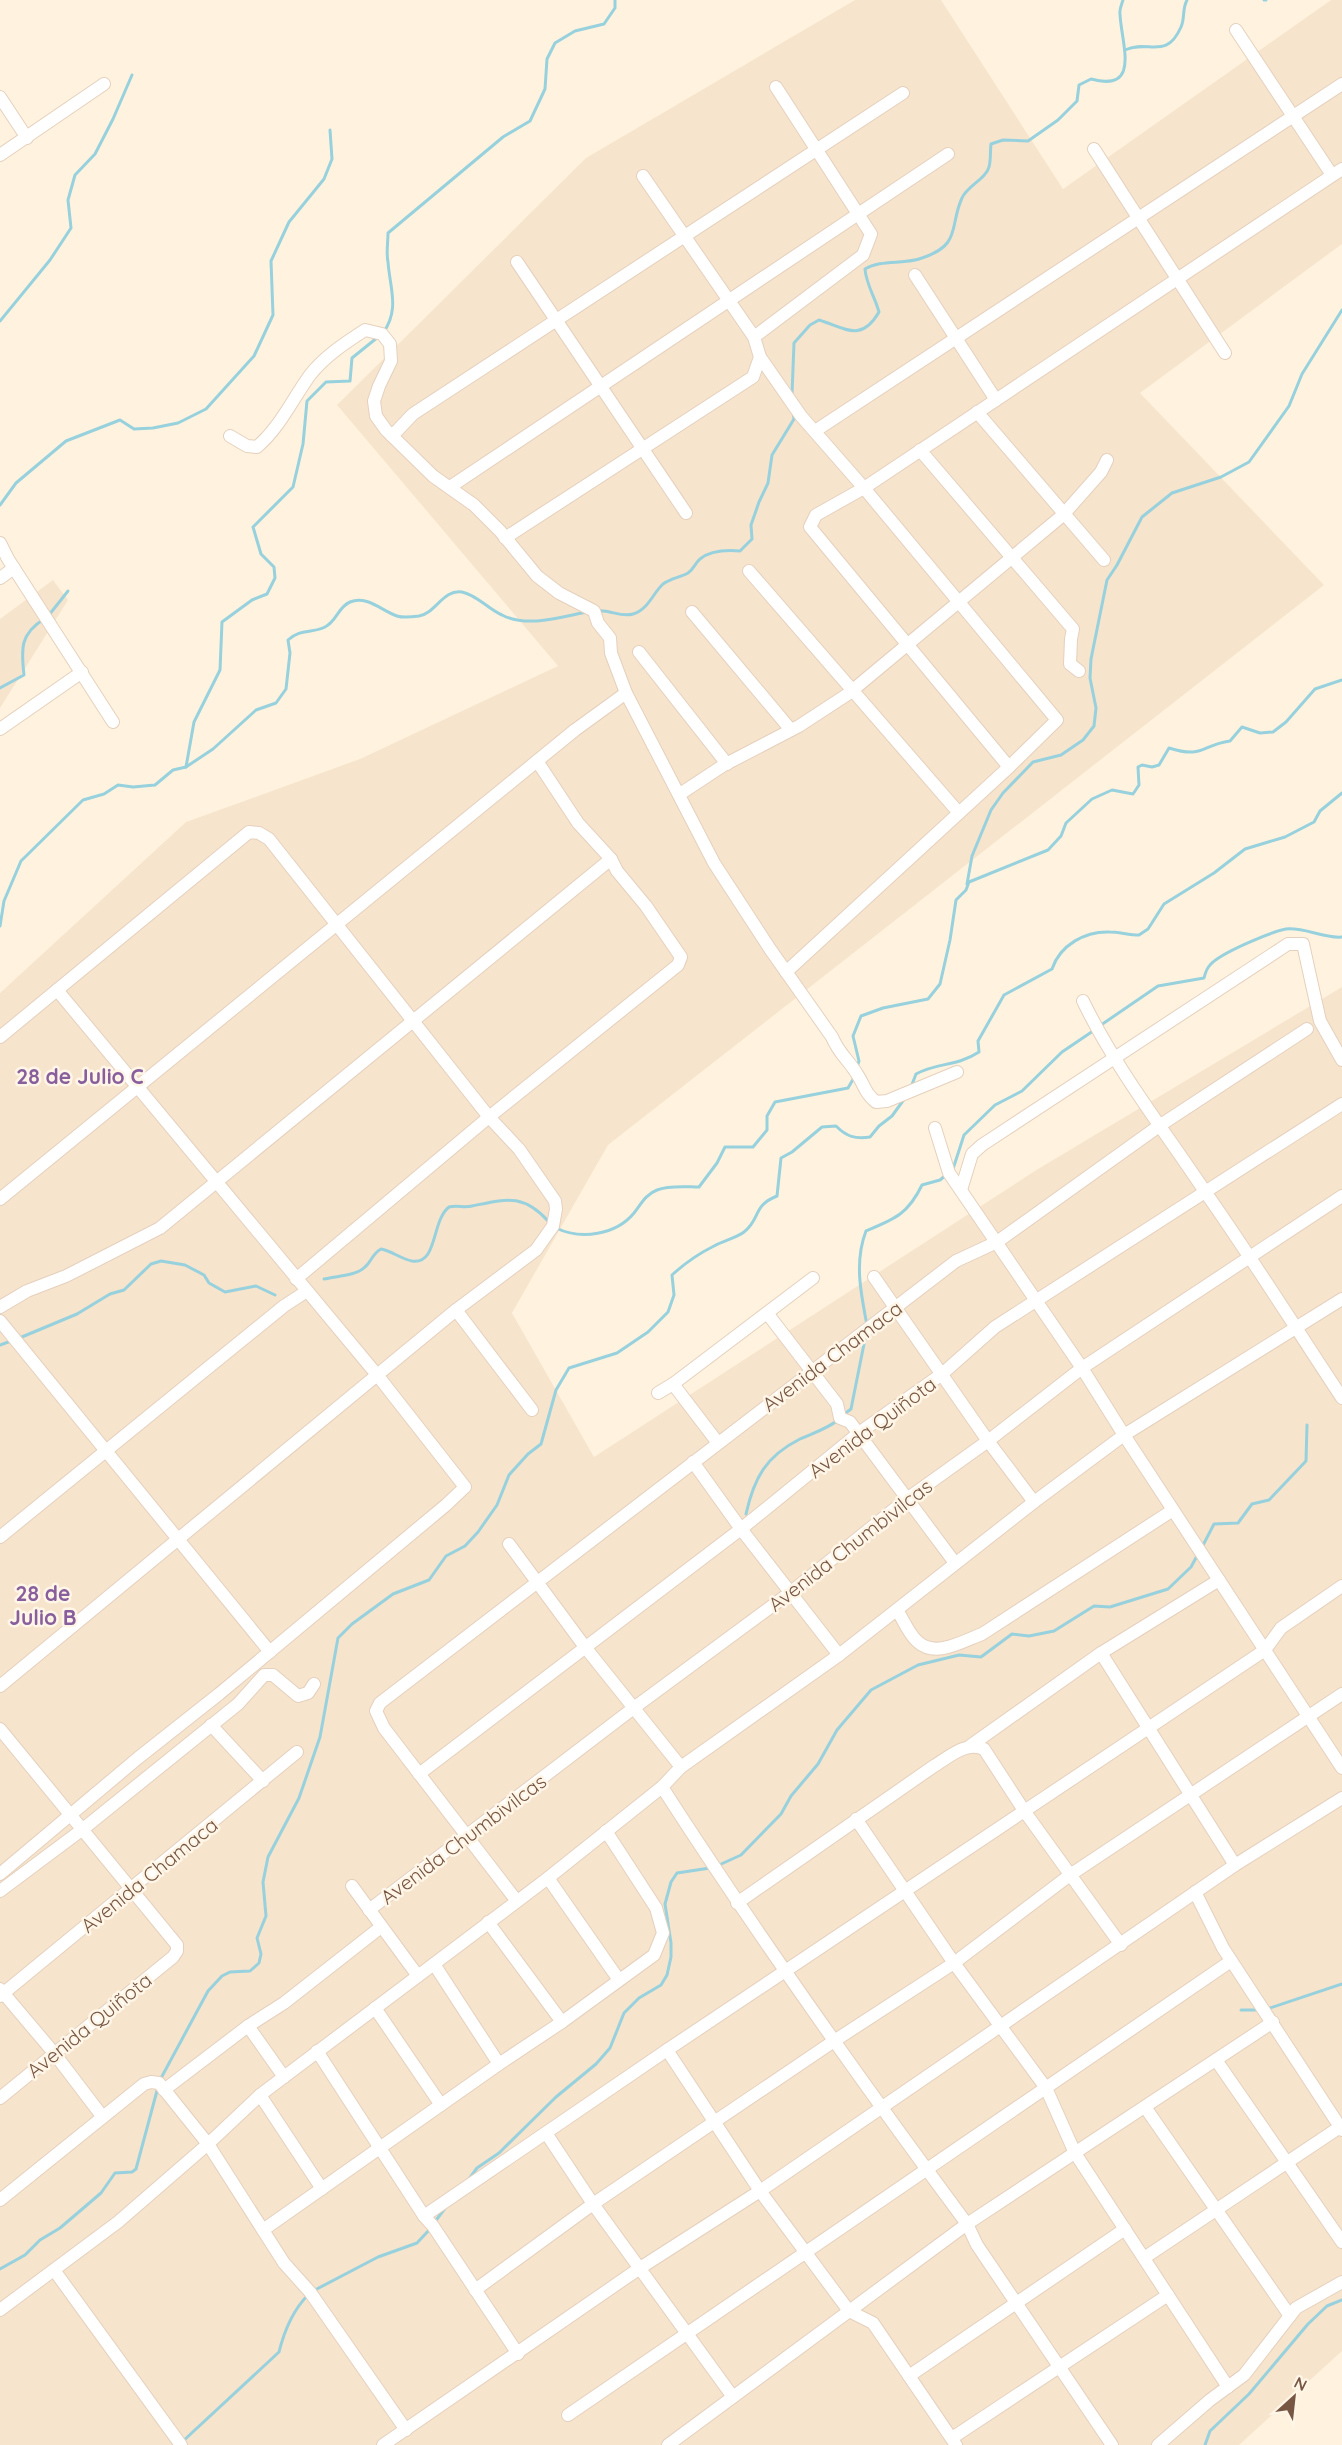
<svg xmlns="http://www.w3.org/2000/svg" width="1342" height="2445" viewBox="0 0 1342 2445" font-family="Quicksand,sans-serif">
<rect width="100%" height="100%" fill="#fff3df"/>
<!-- residential -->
<g fill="#f7e4cd">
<path d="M 855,0 L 941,0 L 1063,189 L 1331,0 L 1342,0 L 1342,244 L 1140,393 L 1324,585 L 608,1145 L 512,1313 L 594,1457 L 1038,1169 L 1342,987 L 1342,2351 L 1239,2445 L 0,2445 L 0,993 L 186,822 L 360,759 L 558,666 L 337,405 L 586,158 Z"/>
<path d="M 53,580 L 68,600 L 0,708 L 0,619 Z"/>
</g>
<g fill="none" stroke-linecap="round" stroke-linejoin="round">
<!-- stream -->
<g stroke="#97d1dd" stroke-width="3">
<path d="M 1264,0 L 1266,0"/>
<path d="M 1125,50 C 1148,39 1166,61 1181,27 C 1185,19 1182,9 1187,0"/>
<path d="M 0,321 L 50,260 L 71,228 L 68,200 L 75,175 L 95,154 L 113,119 L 132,75"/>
<path d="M 383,333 C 400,309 390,289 388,262 C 386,253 388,243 388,233 L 503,137 L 530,121 L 545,89 L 547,59 L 555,43 L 575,31 L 604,24 L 615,8 L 615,0"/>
<path d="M 792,394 L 794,343 L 810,325 L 819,320 C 845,328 861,343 879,312 C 875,297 866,284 865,269 C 881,259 904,265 922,258 C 962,245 949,226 962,198 C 967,186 986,179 989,167 C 991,160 990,152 991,144 L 1003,140 L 1028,141 L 1058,120 L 1077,101 L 1079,85 L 1091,79 C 1142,93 1121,43 1120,14 C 1119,9 1122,4 1123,0"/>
<path d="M 0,505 L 16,483 L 66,441 L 120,420 L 134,429 L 153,428 L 178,423 L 206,409 L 254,356 L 273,315 L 271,261 L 289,222 L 324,179 L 332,159 L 330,130"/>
<path d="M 597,611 C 609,609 621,618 633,614 C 648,610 653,593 663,584 C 669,579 681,577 688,573 C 694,569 695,563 700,559 C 711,550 728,550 740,551 L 752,539 L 751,525 L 759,502 L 768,483 L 772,455 L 794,419 L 793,412"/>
<path d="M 49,615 L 68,591"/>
<path d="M 0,688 L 24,675 C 21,649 20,634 44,619"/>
<path d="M 186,767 L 194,722 L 220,670 L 222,622 L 252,600 L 267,594 L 275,578 L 274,567 L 261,554 L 253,527 L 293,487 L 303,444 L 307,401 L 326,382 L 350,381 L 352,358 L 378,337"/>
<path d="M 967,884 L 972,856 L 991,810 L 1003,793 L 1033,762 L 1061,755 L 1083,740 L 1094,726 L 1096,708 L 1090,678 L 1091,659 L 1107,580 L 1117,565 L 1142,517 L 1172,493 L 1221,477 L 1249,462 L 1289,406 L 1302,374 L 1342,310"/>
<path d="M 0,926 L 4,901 L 21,861 L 83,800 L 104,794 L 118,785 L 133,787 L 155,785 L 173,770 L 186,767 L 213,749 L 256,710 L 276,703 L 286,689 L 290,653 L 288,640 C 301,628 311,634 325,627 C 337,621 338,607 350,602 C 367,595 382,611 397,616 C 403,618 412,617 419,616 C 436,613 443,589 462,592 C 477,595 488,609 502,615 C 527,628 561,617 587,612"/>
<path d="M 1101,1025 L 1158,986 L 1204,978 C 1205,974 1207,968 1210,965 C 1220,953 1271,932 1286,929 C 1305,927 1324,939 1342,937"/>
<path d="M 857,1067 L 859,1061 L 853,1036 L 861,1016 L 883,1008 L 928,999 L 940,984 L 950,940 L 956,900 L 966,890 L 969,882 L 1048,850 L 1061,836 L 1066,823 L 1092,799 L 1112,790 L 1133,794 L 1139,785 L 1138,767 L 1142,765 L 1152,767 L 1159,765 L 1169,748 C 1204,759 1201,745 1230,741 L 1242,727 L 1260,733 L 1273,732 L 1286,722 L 1315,689 L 1342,680"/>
<path d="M 911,1087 L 916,1074 C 938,1062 956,1067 979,1052 L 978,1041 L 1004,995 L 1052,969 C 1060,945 1085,931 1110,932 C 1119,932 1129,935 1139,935 L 1148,929 L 1164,904 L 1214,873 L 1245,849 L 1285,837 L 1314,822 L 1320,811 L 1342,793"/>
<path d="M 953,1169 L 964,1135 L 995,1105 L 1022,1091 L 1062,1052 L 1096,1029"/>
<path d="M 556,1228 C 581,1240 616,1235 634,1213 C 641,1204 646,1194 657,1190 C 669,1185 687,1187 699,1187 L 717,1163 L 725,1147 L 753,1147 L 767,1130 L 767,1116 L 775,1102 L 848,1088 L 855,1076"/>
<path d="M 324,1279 C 336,1276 356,1276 365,1267 C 372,1261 372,1254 381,1249 C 392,1251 401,1259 412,1261 C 438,1265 431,1221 449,1207 C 457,1205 464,1208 472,1206 C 506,1199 523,1193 549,1222"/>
<path d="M 867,1325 C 861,1294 854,1262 866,1231 C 895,1219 908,1214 922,1185 L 940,1180 L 946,1175"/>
<path d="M 17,1339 L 77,1314 L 110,1294 L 124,1290 L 151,1264 L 161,1261 L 185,1265 L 204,1275 L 209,1283 L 225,1292 L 256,1286 L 275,1295"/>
<path d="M 0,1345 L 11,1341"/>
<path d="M 843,1415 L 851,1409 L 866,1334"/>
<path d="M 746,1514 C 754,1478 766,1456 800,1439 C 813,1433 827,1429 838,1420"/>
<path d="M 1201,1549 L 1214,1524 L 1238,1523 L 1252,1504 L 1269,1500 L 1306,1461 L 1307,1425"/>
<path d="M 719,1865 L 741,1855 L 781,1814 L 791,1796 L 818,1764 L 837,1730 L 871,1690 L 918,1665 L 959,1655 L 981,1657 L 1012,1634 L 1029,1636 L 1054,1631 L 1094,1606 L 1110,1607 L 1168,1589 L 1191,1567 L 1198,1554"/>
<path d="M 1267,2009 L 1342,1984"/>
<path d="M 1241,2010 L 1261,2010"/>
<path d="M 160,2080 L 208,1991 L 222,1976 L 230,1972 L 250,1971 L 259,1963 L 261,1954 L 257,1938 L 266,1916 L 263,1882 L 268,1857 L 299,1798 L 320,1737 L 338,1638 L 352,1624 L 393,1594 L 429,1580 L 446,1556 L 465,1546 L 478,1532 L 497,1505 L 509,1475 L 528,1454 L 541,1444 L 556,1390 L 569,1368 L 617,1353 L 648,1332 L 668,1312 L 674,1295 L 672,1275 C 685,1263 698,1254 714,1246 C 723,1241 736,1238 744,1232 C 761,1219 752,1206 777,1196 L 781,1158 L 792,1152 L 822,1127 L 836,1126 C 847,1137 855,1139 870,1137 L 879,1126 L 892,1116 L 905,1098"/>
<path d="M 469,2179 L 477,2168 L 499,2153 L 556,2097 L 596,2064 L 610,2048 L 624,2013 L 639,1998 L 661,1985 L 667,1975 L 671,1957 L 671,1943 L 665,1904 L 671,1882 L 677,1873 L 710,1868"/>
<path d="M 434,2223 L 446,2207"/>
<path d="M 0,2269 L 25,2255 L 40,2240 L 60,2228 L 101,2193 L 115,2173 L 132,2172 L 136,2169 L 158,2087"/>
<path d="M 313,2291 L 378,2257 L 417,2243 L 430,2229"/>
<path d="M 182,2442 L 279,2352 C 284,2332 293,2310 308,2295"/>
<path d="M 1205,2445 L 1210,2431 L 1249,2394 L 1308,2324 L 1327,2306 L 1342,2300"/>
</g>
<!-- minor casing -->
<g stroke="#e5d0bd" stroke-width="14">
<g id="minor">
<path d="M 1236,30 L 1332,175"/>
<path d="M 0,97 L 27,138"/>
<path d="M 1094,149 L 1225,353"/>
<path d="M 0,155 L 104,84"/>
<path d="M 517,262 L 686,513"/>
<path d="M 915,275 L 996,400"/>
<path d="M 754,337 L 863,255 L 871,234 L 776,87"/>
<path d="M 760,357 L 801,416 L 864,488 L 1057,720 L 1009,767 L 786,972"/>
<path d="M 977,412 L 1104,560"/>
<path d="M 815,431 L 1342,84"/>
<path d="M 230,436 L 247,446 L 257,447 C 280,427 292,400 310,375 C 325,356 345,343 365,330 L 382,334 L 390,344 L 391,361 L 379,386 L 374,401 L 376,416 L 386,430 L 433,476 L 474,505 L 500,531 L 537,576 L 559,593 L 594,611 L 598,623 L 610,638 L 611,653 L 626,693 L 714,863 L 770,949 L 832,1037 C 839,1054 848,1059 857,1074 C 865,1086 864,1092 876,1102 L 887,1101 L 957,1072"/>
<path d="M 392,436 L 413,414 L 903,93"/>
<path d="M 920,450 L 1073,629 L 1071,639 L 1070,664 L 1079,671"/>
<path d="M 450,487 L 948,154"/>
<path d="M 505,538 L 753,377 L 760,357 L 754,337 L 643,176"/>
<path d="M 0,543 L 8,559 L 113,722"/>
<path d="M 749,571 L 959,813"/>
<path d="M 0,578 L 14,568"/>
<path d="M 692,612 L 791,730"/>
<path d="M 639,652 L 727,764"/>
<path d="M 0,729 L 82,672"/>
<path d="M 1009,767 L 810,527 L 816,515 L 864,488 L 1342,169"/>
<path d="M 680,794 L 724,765 L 799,726 L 848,694 L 1063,515 L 1101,472 L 1107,460"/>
<path d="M 1083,1001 C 1116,1069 1164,1130 1206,1193 C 1253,1260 1297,1330 1342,1398"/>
<path d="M 0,1037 L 249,832 L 259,833 L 269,839 L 489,1117 L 519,1149 L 555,1201 L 556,1209 L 553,1226 L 536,1250 L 456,1310 L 0,1686"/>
<path d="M 935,1128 L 949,1173 L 1082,1368 L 1124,1435 L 1342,1768"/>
<path d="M 961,1190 L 972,1154 L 982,1145 L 1288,944 L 1303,944 L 1320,1021 L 1342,1060"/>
<path d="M 0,1199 L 575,730 L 626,693"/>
<path d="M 874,1277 L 988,1441 L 1034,1502"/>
<path d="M 296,1279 L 489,1117 L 678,965 L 681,957 L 646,906 L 617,871 L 611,859 L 578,823 L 537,761"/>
<path d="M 0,1307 L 27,1291 L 66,1276 L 160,1228 L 611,859"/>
<path d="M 456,1310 L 532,1410"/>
<path d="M 767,1313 L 837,1404 L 840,1418 L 850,1422 L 955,1563"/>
<path d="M 0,1321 L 270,1652"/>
<path d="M 673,1384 L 718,1443"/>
<path d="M 658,1393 L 673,1384 L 813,1278"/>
<path d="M 693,1462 L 741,1529 L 839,1655"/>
<path d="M 0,1537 L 284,1306 L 307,1291"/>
<path d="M 509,1544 L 585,1647 L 681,1767"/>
<path d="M 897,1610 C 903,1619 909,1635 918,1642 C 936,1658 963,1641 982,1634 L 1173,1510"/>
<path d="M 1101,1653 L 1235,1865"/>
<path d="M 211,1725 L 263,1781"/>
<path d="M 0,1729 L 177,1945 L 177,1951 L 173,1957 L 0,2098"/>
<path d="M 970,1746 L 1101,1653 L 1219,1580"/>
<path d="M 419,1774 L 741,1529 L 859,1433 L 942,1374 L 995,1327 L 1342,1104"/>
<path d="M 662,1787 C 758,1936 861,2081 967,2224 L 977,2245 L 1112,2445"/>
<path d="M 856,1819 L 954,1963 L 1046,2088 L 1075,2153 L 1228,2387"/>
<path d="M 0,1874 L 138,1758 L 219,1694 L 446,1505 L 465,1487 L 378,1376 L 57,990"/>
<path d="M 548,1878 L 619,1980"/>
<path d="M 352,1886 L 418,1976"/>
<path d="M 0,1891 L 83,1829 L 238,1704 L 264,1675 L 273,1675 L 298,1696 L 308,1693 L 314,1684"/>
<path d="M 1195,1892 L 1223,1948 L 1342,2130"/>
<path d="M 516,1900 L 384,1728 L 376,1711 L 380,1703 L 956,1261 L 997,1242 L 1159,1126 L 1307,1029"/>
<path d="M 737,1903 L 934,1766 C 949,1757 966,1741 984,1749 L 1025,1812 L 1121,1945"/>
<path d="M 369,1910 L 635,1707 L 791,1592 L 907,1499 L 988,1441 L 1082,1368 L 1342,1196"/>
<path d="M 488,1922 L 562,2022"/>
<path d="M 434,1964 L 499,2064"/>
<path d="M 0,1989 L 54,2053 L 102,2116"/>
<path d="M 0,1996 L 297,1752"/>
<path d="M 375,2008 L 441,2105"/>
<path d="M 248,2026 L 284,2077"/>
<path d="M 667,2050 L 760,2191 L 849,2311 L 873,2323 L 956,2445"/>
<path d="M 317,2051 L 424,2216 L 433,2226 L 518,2354"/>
<path d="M 1216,2060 L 1342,2242"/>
<path d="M 164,2090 L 248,2026 L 284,2003 L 381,1927"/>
<path d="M 260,2095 L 322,2189"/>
<path d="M 1145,2107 L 1290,2316"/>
<path d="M 546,2133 L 593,2204 L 733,2397"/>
<path d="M 0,2200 L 144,2084 L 151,2082 L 159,2083 L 208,2144 L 284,2263 L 310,2292 L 406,2430"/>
<path d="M 424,2216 L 667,2050 L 1265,1650 L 1281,1628 L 1342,1586"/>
<path d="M 263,2230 L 499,2064 L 562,2022 L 654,1955 L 663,1933 L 656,1908 L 606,1831"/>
<path d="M 1144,2258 L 1340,2127"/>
<path d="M 54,2270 L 181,2445"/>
<path d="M 475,2290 L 593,2204 L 834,2041 L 954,1963 L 1070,1875 L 1342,1694"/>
<path d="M 0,2310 L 118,2222 L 208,2144 L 260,2095 L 548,1878 L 662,1787 L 681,1767 L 839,1655 L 1034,1502 L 1124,1435 L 1342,1299"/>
<path d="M 909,2376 L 1125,2229"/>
<path d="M 568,2415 L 1231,1961"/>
<path d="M 952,2438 L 1168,2295"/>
<path d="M 383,2445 L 640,2268 L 760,2191 L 1235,1865 L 1342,1798"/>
<path d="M 668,2445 L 967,2224 L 1273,2022"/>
<path d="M 1158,2445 L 1210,2400 L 1244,2375 L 1296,2308 L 1342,2282"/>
</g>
</g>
<!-- minor -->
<use href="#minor" stroke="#fff" stroke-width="12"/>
</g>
<g text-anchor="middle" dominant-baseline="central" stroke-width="5" stroke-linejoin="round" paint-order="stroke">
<!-- street labels -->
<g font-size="20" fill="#775744" stroke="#fff6e8">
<text transform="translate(832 1356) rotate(-37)">Avenida Chamaca</text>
<text transform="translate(872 1427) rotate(-37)">Avenida Quiñota</text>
<text transform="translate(850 1545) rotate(-38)">Avenida Chumbivilcas</text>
<text transform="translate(463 1839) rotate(-37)">Avenida Chumbivilcas</text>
<text transform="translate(149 1875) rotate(-39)">Avenida Chamaca</text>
<text transform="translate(89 2025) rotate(-39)">Avenida Quiñota</text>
</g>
<!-- neighbourhood labels -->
<g font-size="21" font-weight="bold" fill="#885f9c" stroke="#fff6e8">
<text x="80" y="1076">28 de Julio C</text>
<text x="43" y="1593">28 de<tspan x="43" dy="24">Julio B</tspan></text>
</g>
</g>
<!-- north arrow -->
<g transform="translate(1294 2397) rotate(27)" stroke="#fff6e8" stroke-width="4.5" paint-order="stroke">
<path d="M0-4.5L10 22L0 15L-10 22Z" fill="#775744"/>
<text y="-9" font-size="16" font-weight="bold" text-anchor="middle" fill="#775744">N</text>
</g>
</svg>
